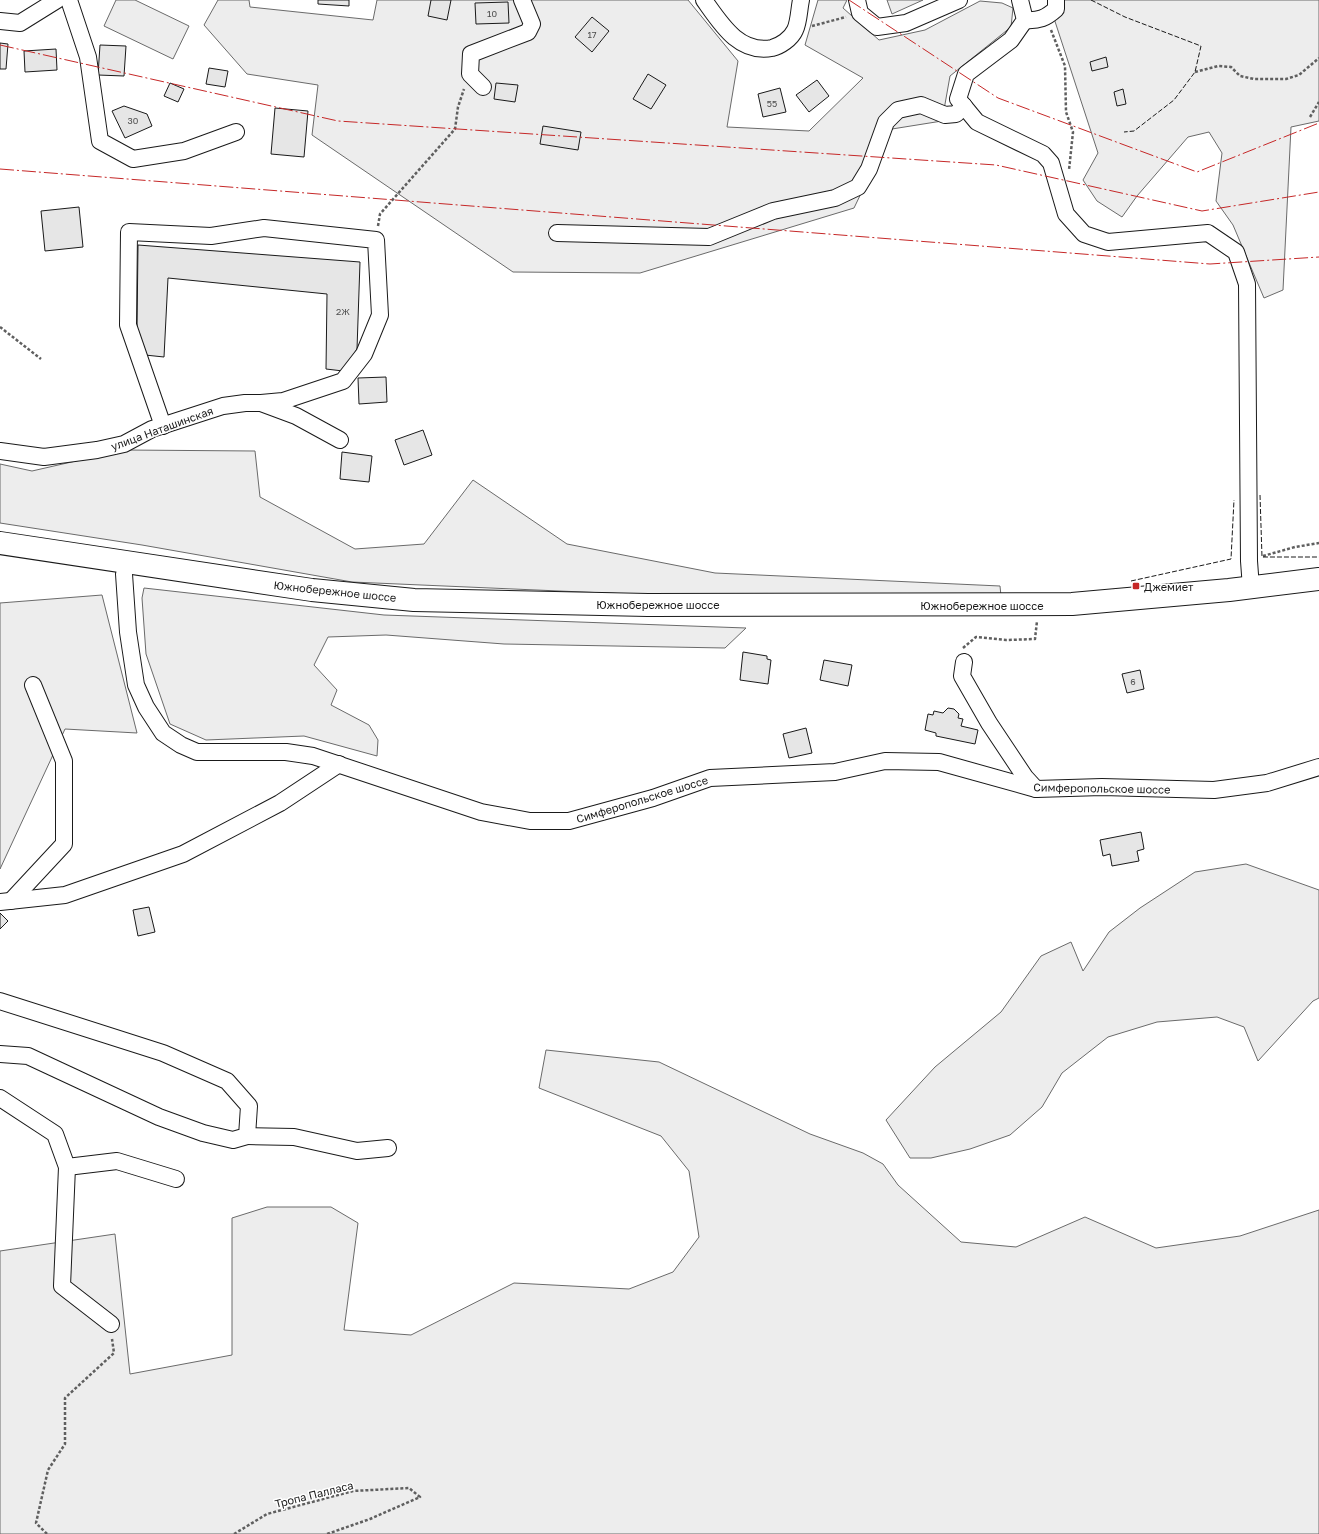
<svg xmlns="http://www.w3.org/2000/svg" width="1319" height="1534" viewBox="0 0 1319 1534" font-family="'Golos Text',sans-serif">
<rect width="100%" height="100%" fill="#fff"/>
<!-- green -->
<g fill="#ededed" stroke="#6a6a6a">
<path d="M 116,0 L 135,0 L 189,26 L 173,59 L 104,26 Z"/>
<path d="M 218,0 L 249,0 L 250,7 L 373,20 L 377,0 L 688,0 L 738,61 L 727,127 L 809,131 L 863,78 L 805,45 L 818,0 L 847,0 L 843,8 L 879,40 L 925,30 L 980,1 L 1002,3 L 1013,8 L 1011,27 L 950,76 L 942,121 L 892,129 L 854,208 L 640,273 L 513,272 L 312,135 L 318,85 L 247,74 L 204,25 Z"/>
<path d="M 887,0 L 923,0 L 892,14 Z"/>
<path d="M 1048,0 L 1319,0 L 1319,121 L 1291,127 L 1283,290 L 1264,298 L 1233,225 L 1216,201 L 1222,153 L 1209,132 L 1188,137 L 1137,196 L 1122,217 L 1097,201 L 1083,180 L 1098,153 Z"/>
<path d="M 124,450 L 255,451 L 260,497 L 355,549 L 424,544 L 473,480 L 567,544 L 715,573 L 1000,586 L 1001,596 L 721,598 L 352,582 L 142,545 L 0,523 L 0,464 L 32,471 Z"/>
<path d="M 144,588 L 384,615 L 746,628 L 725,648 L 504,644 L 386,635 L 328,637 L 314,665 L 337,690 L 331,705 L 369,725 L 378,740 L 377,756 L 304,736 L 206,740 L 170,724 L 146,654 L 142,598 Z"/>
<path d="M 102,595 L 137,733 L 65,729 L 0,869 L 0,603 Z"/>
<path d="M 1246,864 L 1319,890 L 1319,998 L 1313,1001 L 1258,1061 L 1244,1027 L 1217,1017 L 1157,1022 L 1108,1037 L 1062,1073 L 1042,1107 L 1010,1135 L 970,1149 L 931,1158 L 910,1158 L 886,1120 L 935,1067 L 1001,1012 L 1041,956 L 1071,942 L 1083,971 L 1109,932 L 1140,908 L 1195,872 Z"/>
<path d="M 546,1050 L 659,1062 L 810,1134 L 863,1153 L 883,1164 L 898,1185 L 961,1242 L 1016,1247 L 1085,1217 L 1156,1248 L 1240,1236 L 1319,1210 L 1319,1534 L 0,1534 L 0,1251 L 115,1234 L 130,1374 L 232,1355 L 232,1218 L 267,1207 L 331,1207 L 358,1223 L 344,1330 L 411,1335 L 514,1283 L 629,1289 L 673,1272 L 699,1237 L 689,1171 L 661,1136 L 539,1088 Z"/>
</g>
<!-- building -->
<g fill="#e6e6e6" stroke="#1a1a1a">
<path d="M 318,0 L 349,0 L 349,6 L 318,4 Z"/>
<path d="M 431,0 L 451,0 L 447,20 L 428,16 Z"/>
<path d="M 508,2 L 509,23 L 476,24 L 475,3 Z"/>
<path d="M 592,17 L 609,31 L 592,52 L 575,37 Z"/>
<path d="M 0,43 L 8,44 L 6,69 L 0,69 Z"/>
<path d="M 100,45 L 126,46 L 124,76 L 98,75 Z"/>
<path d="M 56,49 L 57,70 L 25,72 L 24,51 Z"/>
<path d="M 1106,57 L 1108,67 L 1092,71 L 1090,62 Z"/>
<path d="M 209,68 L 228,71 L 225,87 L 206,84 Z"/>
<path d="M 648,74 L 666,85 L 651,109 L 633,99 Z"/>
<path d="M 817,80 L 829,96 L 809,112 L 796,95 Z"/>
<path d="M 170,83 L 184,89 L 178,102 L 164,96 Z"/>
<path d="M 496,83 L 518,85 L 515,102 L 494,99 Z"/>
<path d="M 780,88 L 786,112 L 763,117 L 758,94 Z"/>
<path d="M 1123,89 L 1126,104 L 1117,106 L 1114,92 Z"/>
<path d="M 124,106 L 147,114 L 152,126 L 125,138 L 112,111 Z"/>
<path d="M 275,108 L 308,111 L 304,157 L 271,154 Z"/>
<path d="M 543,126 L 581,132 L 578,150 L 540,144 Z"/>
<path d="M 79,207 L 83,247 L 45,251 L 41,211 Z"/>
<path d="M 138,245 L 360,262 L 357,349 L 343,371 L 326,369 L 327,294 L 168,278 L 164,357 L 145,355 L 137,329 Z"/>
<path d="M 386,377 L 387,402 L 359,404 L 358,378 Z"/>
<path d="M 423,430 L 432,455 L 404,465 L 395,440 Z"/>
<path d="M 342,452 L 372,456 L 369,482 L 340,479 Z"/>
<path d="M 743,652 L 767,656 L 767,659 L 771,660 L 768,684 L 740,680 Z"/>
<path d="M 824,660 L 852,665 L 848,686 L 820,680 Z"/>
<path d="M 1140,670 L 1144,689 L 1127,693 L 1122,674 Z"/>
<path d="M 948,708 L 954,709 L 959,714 L 958,718 L 963,719 L 961,726 L 978,730 L 975,744 L 936,736 L 936,733 L 925,730 L 928,714 L 933,715 L 934,711 L 943,713 Z"/>
<path d="M 806,728 L 812,753 L 789,758 L 783,734 Z"/>
<path d="M 1141,832 L 1144,849 L 1137,851 L 1139,861 L 1112,866 L 1110,854 L 1103,856 L 1100,840 Z"/>
<path d="M 149,907 L 155,932 L 138,936 L 133,910 Z"/>
<path d="M 0,913 L 8,921 L 0,929 Z"/>
</g>
<g fill="none" stroke-linecap="round" stroke-linejoin="round">
<!-- minor casing -->
<g stroke="#1a1a1a" stroke-width="18">
<g id="minor">
<path d="M 69,0 L 88,57 L 100,141 L 133,159 L 184,151 L 236,132"/>
<path d="M 704,0 C 721,24 739,54 772,48 C 780,46 791,39 795,30 C 799,22 799,9 801,0"/>
<path d="M 857,0 L 860,13 L 877,27 L 906,23 L 959,0"/>
<path d="M 1020,0 L 1025,20 L 1011,40 L 966,74 L 958,99 L 977,122 L 1043,154 L 1051,163 L 1066,214 L 1084,234 L 1108,242 L 1208,233 L 1236,252 L 1247,284 L 1249,561 L 1251,588"/>
<path d="M 1025,20 C 1039,21 1046,18 1056,9 L 1056,0"/>
<path d="M 0,21 L 20,23 L 57,0"/>
<path d="M 483,87 L 470,74 L 471,54 L 528,32 L 532,24 L 522,0"/>
<path d="M 557,233 L 709,237 L 773,211 L 835,198 L 858,187 L 869,169 L 886,122 L 898,110 L 921,105 L 945,115 L 956,114 L 964,106"/>
<path d="M 163,426 L 128,325 L 129,232 L 211,236 L 264,228 L 376,240 L 380,315 L 364,354 L 343,381 L 283,401 L 261,403"/>
<path d="M 0,451 L 44,457 L 97,450 L 124,444 L 152,429 L 223,406 L 245,403 L 261,403 L 296,416 L 340,440"/>
<path d="M 124,574 L 128,632 L 136,685 L 146,707 L 163,733 L 181,745 L 197,752 L 286,752 L 313,756 L 481,812 L 530,821 L 569,821 L 653,798 L 710,778 L 835,772 L 885,761 L 939,762 L 1036,789 L 1102,787 L 1214,790 L 1267,783 L 1319,767"/>
<path d="M 964,662 L 962,676 L 989,723 L 1025,777 L 1036,789"/>
<path d="M 11,901 L 64,844 L 64,761 L 33,685"/>
<path d="M 0,902 L 65,895 L 183,854 L 280,803 L 339,764"/>
<path d="M 0,1001 L 163,1053 L 227,1081 L 249,1106 L 247,1136 L 233,1140 L 203,1133 L 159,1117 L 28,1056 L 0,1054"/>
<path d="M 0,1098 L 55,1134 L 67,1167 L 62,1286 L 111,1324"/>
<path d="M 247,1136 L 294,1137 L 357,1151 L 388,1148"/>
<path d="M 67,1167 L 117,1161 L 176,1179"/>
</g>
</g>
<!-- highway casing -->
<g stroke="#1a1a1a" stroke-width="24">
<path id="highway" d="M 0,543 L 312,590 L 414,600 L 648,605 L 1072,604 L 1229,590 L 1319,579"/>
</g>
<!-- path -->
<g stroke="#5f5f5f" stroke-width="2.5" stroke-dasharray="3 2" stroke-linecap="butt">
<path d="M 812,26 L 846,17"/>
<path d="M 1051,30 L 1065,66 L 1066,112 L 1073,132 L 1069,170"/>
<path d="M 1195,72 L 1218,66 L 1231,67 L 1240,76 L 1254,79 L 1286,79 L 1299,75 L 1319,58"/>
<path d="M 1310,117 L 1319,102"/>
<path d="M 378,226 L 380,214 L 455,129 L 458,107 L 464,89"/>
<path d="M 0,327 L 41,359"/>
<path d="M 1263,556 L 1295,547 L 1319,543"/>
<path d="M 963,648 L 976,637 L 1006,640 L 1035,639 L 1037,621"/>
<path d="M 47,1534 L 36,1523 L 48,1470 L 65,1444 L 65,1398 L 114,1353 L 112,1339"/>
<path d="M 234,1534 L 267,1514 L 353,1491 L 409,1488 L 420,1497 L 370,1519 L 327,1534"/>
</g>
<!-- minor -->
<use href="#minor" stroke="#fff" stroke-width="16"/>
<!-- highway -->
<use href="#highway" stroke="#fff" stroke-width="22"/>
<!-- fence -->
<g stroke="#1a1a1a" stroke-width="1" stroke-dasharray="5 2" stroke-linecap="butt">
<path d="M 1091,0 L 1125,17 L 1201,46 L 1195,72 L 1174,100 L 1134,131 L 1124,132"/>
<path d="M 1260,495 L 1262,557 L 1319,557"/>
<path d="M 1131,581 L 1231,559 L 1234,500"/>
</g>
<!-- power -->
<g stroke="#c62828" stroke-width="1" stroke-dasharray="14 3 2 3" stroke-linecap="butt">
<path d="M 849,0 L 998,98 L 1197,172 L 1319,123"/>
<path d="M 0,45 L 338,121 L 996,165 L 1202,211 L 1319,192"/>
<path d="M 0,169 L 1210,264 L 1319,257"/>
</g>
</g>
<!-- markers -->
<rect fill="#c62828" stroke="#fff" stroke-width="1.5" x="1132" y="582" width="8" height="8" rx="2"/>
<g text-anchor="middle" dominant-baseline="central" stroke-width="3" stroke-linejoin="round" paint-order="stroke">
<!-- number labels -->
<g font-size="9" fill="#4d4d4d">
<text x="492" y="13">10</text>
<text x="592" y="34">17</text>
<text x="772" y="103">55</text>
<text x="133" y="120">30</text>
<text x="343" y="311">2Ж</text>
<text x="1133" y="681">6</text>
</g>
<!-- street labels -->
<g font-size="11" fill="#1a1a1a" stroke="#fff">
<text transform="translate(162 428) rotate(-20)">улица Наташинская</text>
<text transform="translate(335 591) rotate(6)">Южнобережное шоссе</text>
<text x="658" y="604">Южнобережное шоссе</text>
<text x="982" y="605">Южнобережное шоссе</text>
<text transform="translate(1102 788) rotate(1)">Симферопольское шоссе</text>
<text transform="translate(642 799) rotate(-17)">Симферопольское шоссе</text>
<text transform="translate(314 1494) rotate(-14)">Тропа Палласа</text>
</g>
<!-- poi labels -->
<g font-size="11" fill="#1a1a1a" stroke="#fff" text-anchor="start">
<text x="1144" y="586">Джемиет</text>
</g>
</g>
</svg>
